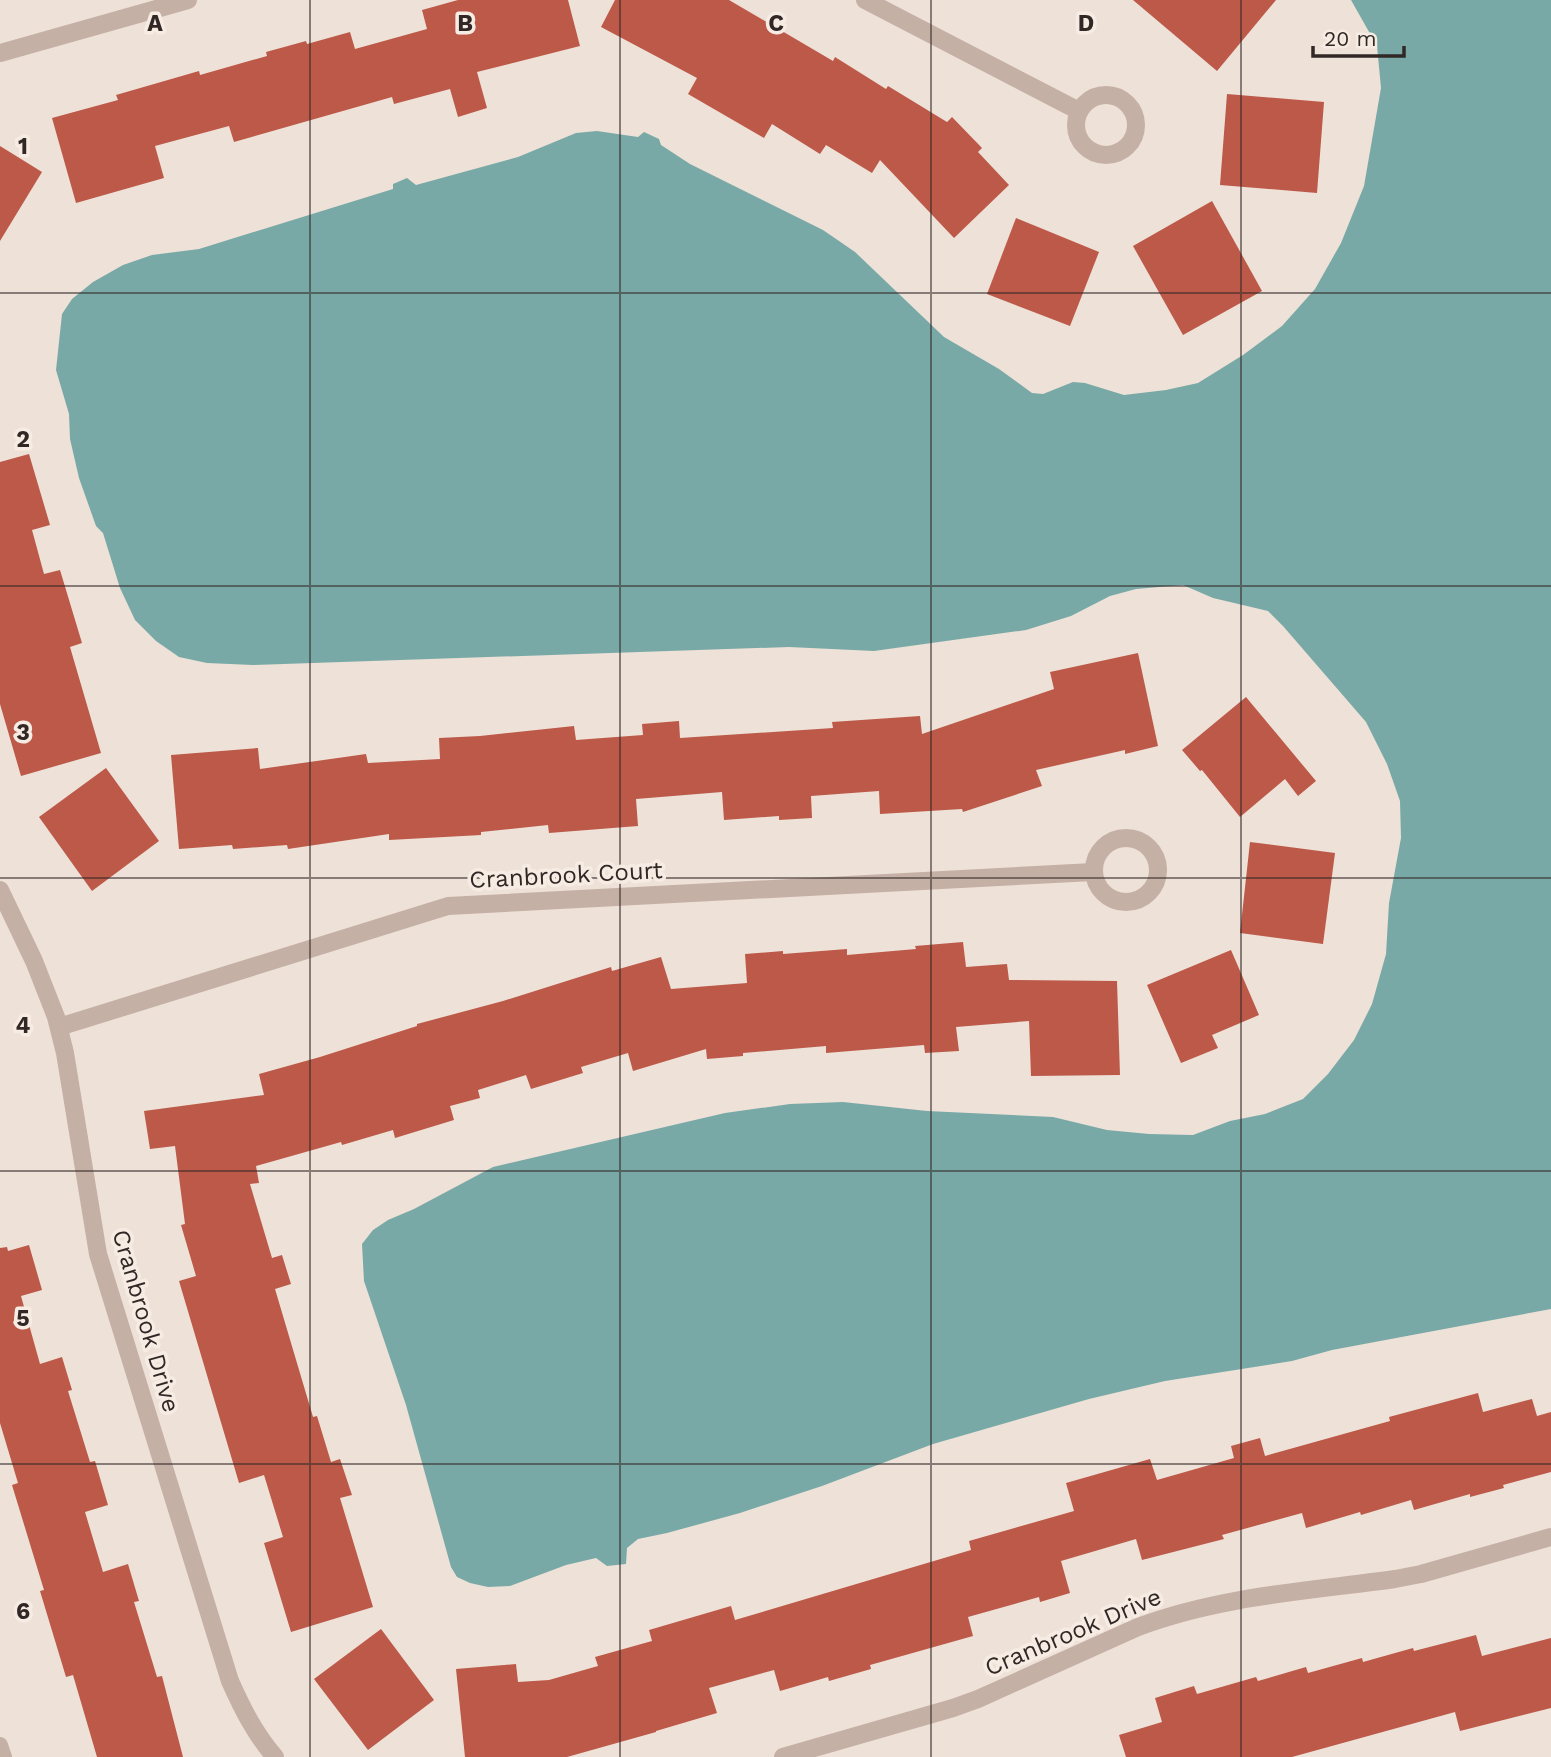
<svg xmlns="http://www.w3.org/2000/svg" width="1551" height="1757" viewBox="0 0 1551 1757" font-family="'Work Sans',sans-serif">
<rect width="100%" height="100%" fill="#eee1d8"/>
<!-- water -->
<path fill="#79a9a6" d="M 1351,0 L 1551,0 L 1551,1309 L 1332,1350 L 1292,1361 L 1165,1381 L 1089,1399 L 933,1444 L 822,1486 L 740,1513 L 667,1533 L 638,1539 L 627,1548 L 626,1564 L 607,1566 L 596,1558 L 566,1565 L 510,1586 L 488,1587 L 470,1583 L 457,1577 L 451,1567 L 406,1405 L 364,1281 L 362,1244 L 373,1230 L 388,1220 L 414,1209 L 493,1167 L 725,1113 L 790,1104 L 843,1102 L 927,1111 L 1053,1117 L 1107,1130 L 1149,1134 L 1193,1135 L 1230,1121 L 1265,1114 L 1303,1099 L 1328,1074 L 1354,1040 L 1372,1004 L 1386,954 L 1389,903 L 1401,838 L 1400,801 L 1387,764 L 1366,722 L 1283,626 L 1268,611 L 1213,598 L 1183,585 L 1136,589 L 1110,596 L 1071,616 L 1026,630 L 874,651 L 789,647 L 253,665 L 207,663 L 179,657 L 156,641 L 135,620 L 120,588 L 103,533 L 96,526 L 79,478 L 70,439 L 69,414 L 56,370 L 62,314 L 72,299 L 93,282 L 123,265 L 152,255 L 199,249 L 393,189 L 393,184 L 407,178 L 416,185 L 518,157 L 576,133 L 597,131 L 638,137 L 644,132 L 659,139 L 661,145 L 690,164 L 823,230 L 855,252 L 944,337 L 999,369 L 1032,393 L 1043,394 L 1073,382 L 1085,383 L 1124,395 L 1166,390 L 1198,383 L 1243,355 L 1282,326 L 1315,289 L 1341,243 L 1364,186 L 1381,88 L 1377,46 Z"/>
<!-- building -->
<g fill="#bc5948">
<path d="M 458,0 L 568,0 L 580,46 L 477,72 L 487,108 L 458,117 L 450,89 L 394,104 L 392,97 L 234,142 L 229,126 L 155,146 L 164,178 L 76,203 L 52,118 L 118,100 L 116,95 L 199,71 L 200,75 L 267,56 L 266,52 L 306,41 L 307,44 L 350,32 L 355,49 L 427,29 L 422,10 Z"/>
<path d="M 615,0 L 729,0 L 833,61 L 835,57 L 886,89 L 888,86 L 947,122 L 952,117 L 982,148 L 978,152 L 1009,185 L 954,238 L 880,160 L 872,173 L 826,145 L 820,154 L 772,124 L 764,138 L 688,94 L 697,78 L 601,27 Z"/>
<path d="M 1133,0 L 1276,0 L 1217,71 Z"/>
<path d="M 1227,94 L 1324,102 L 1317,193 L 1220,185 Z"/>
<path d="M 0,146 L 42,172 L 0,241 Z"/>
<path d="M 1212,201 L 1262,291 L 1183,335 L 1133,246 Z"/>
<path d="M 1016,218 L 1099,252 L 1070,326 L 987,294 Z"/>
<path d="M 29,454 L 50,525 L 32,530 L 44,574 L 60,570 L 82,643 L 70,647 L 101,753 L 21,776 L 0,704 L 0,462 Z"/>
<path d="M 1138,653 L 1158,746 L 1125,754 L 1125,750 L 1036,770 L 1042,786 L 963,812 L 962,809 L 880,814 L 879,791 L 811,796 L 812,818 L 779,820 L 779,816 L 724,820 L 722,792 L 636,799 L 638,826 L 549,833 L 548,825 L 481,832 L 481,835 L 389,840 L 389,834 L 288,849 L 287,845 L 233,849 L 232,845 L 179,849 L 171,755 L 258,748 L 260,769 L 366,754 L 368,763 L 440,759 L 439,738 L 480,736 L 574,726 L 576,740 L 643,735 L 642,724 L 679,721 L 680,738 L 833,728 L 832,722 L 920,716 L 922,734 L 1054,689 L 1050,672 Z"/>
<path d="M 1246,697 L 1316,781 L 1298,796 L 1285,779 L 1240,817 L 1202,770 L 1200,771 L 1182,750 Z"/>
<path d="M 106,768 L 159,841 L 92,891 L 39,817 Z"/>
<path d="M 1250,842 L 1335,853 L 1323,944 L 1240,933 Z"/>
<path d="M 963,942 L 966,967 L 1007,964 L 1009,980 L 1117,981 L 1120,1075 L 1031,1076 L 1029,1021 L 956,1027 L 959,1051 L 925,1053 L 924,1045 L 826,1053 L 826,1046 L 743,1053 L 743,1056 L 707,1059 L 706,1049 L 633,1071 L 628,1053 L 581,1067 L 583,1073 L 531,1089 L 526,1075 L 478,1090 L 480,1098 L 450,1106 L 454,1120 L 395,1138 L 393,1130 L 342,1145 L 341,1142 L 256,1166 L 259,1183 L 250,1184 L 272,1258 L 282,1255 L 291,1284 L 275,1289 L 313,1417 L 317,1416 L 331,1462 L 340,1459 L 352,1495 L 340,1498 L 373,1607 L 291,1632 L 264,1543 L 283,1537 L 264,1475 L 239,1483 L 179,1281 L 196,1276 L 181,1225 L 185,1224 L 175,1146 L 150,1149 L 144,1111 L 264,1095 L 259,1074 L 320,1057 L 417,1026 L 417,1024 L 503,1001 L 611,967 L 612,971 L 661,957 L 671,989 L 747,983 L 745,954 L 783,951 L 783,954 L 847,949 L 847,955 L 916,949 L 915,946 Z"/>
<path d="M 1231,950 L 1259,1015 L 1212,1035 L 1218,1048 L 1181,1063 L 1147,985 Z"/>
<path d="M 29,1245 L 42,1290 L 21,1296 L 40,1364 L 62,1357 L 72,1390 L 68,1391 L 90,1462 L 95,1461 L 108,1505 L 85,1512 L 103,1572 L 128,1564 L 139,1601 L 134,1602 L 157,1677 L 162,1676 L 183,1757 L 97,1757 L 73,1675 L 66,1677 L 40,1591 L 44,1590 L 12,1485 L 18,1483 L 0,1423 L 0,1248 L 7,1247 L 8,1251 Z"/>
<path d="M 1478,1393 L 1483,1412 L 1532,1399 L 1537,1416 L 1551,1412 L 1551,1472 L 1503,1485 L 1504,1488 L 1470,1497 L 1470,1494 L 1414,1510 L 1411,1500 L 1361,1515 L 1360,1512 L 1306,1528 L 1302,1513 L 1222,1535 L 1224,1539 L 1142,1560 L 1136,1539 L 1061,1561 L 1070,1593 L 1040,1602 L 1039,1597 L 968,1617 L 973,1636 L 870,1665 L 871,1669 L 829,1681 L 828,1677 L 780,1691 L 774,1670 L 709,1688 L 717,1713 L 656,1731 L 656,1732 L 567,1757 L 465,1757 L 456,1669 L 516,1664 L 518,1682 L 549,1680 L 598,1666 L 595,1657 L 652,1641 L 649,1630 L 731,1606 L 735,1620 L 971,1550 L 969,1541 L 1074,1511 L 1066,1483 L 1150,1459 L 1157,1480 L 1234,1458 L 1231,1446 L 1260,1438 L 1265,1456 L 1390,1421 L 1389,1417 Z"/>
<path d="M 381,1629 L 434,1700 L 368,1750 L 314,1679 Z"/>
<path d="M 1476,1635 L 1482,1656 L 1551,1638 L 1551,1708 L 1460,1731 L 1455,1712 L 1292,1757 L 1126,1757 L 1119,1735 L 1162,1722 L 1155,1698 L 1194,1686 L 1197,1694 L 1256,1677 L 1258,1681 L 1306,1667 L 1308,1673 L 1362,1658 L 1363,1662 L 1413,1648 L 1414,1651 Z"/>
</g>
<g fill="none" stroke-linecap="round" stroke-linejoin="round">
<!-- service -->
<path stroke="#c5b0a5" stroke-width="16" d="M 0,1745 L 4,1757"/>
<!-- minor -->
<g stroke="#c5b0a5" stroke-width="18">
<path d="M 865,0 L 1079,111"/>
<path d="M 0,53 L 188,0"/>
<circle cx="1106" cy="125" r="30"/>
<circle cx="1126" cy="870" r="32"/>
<path d="M 0,890 L 34,961 L 56,1017 L 65,1053 L 98,1254 L 230,1681 C 242,1708 255,1734 275,1757"/>
<path d="M 59,1027 L 448,906 L 1093,872"/>
<path d="M 783,1757 L 953,1708 L 978,1699 L 1138,1627 C 1220,1596 1309,1591 1395,1579 L 1421,1574 L 1551,1537"/>
</g>
</g>
<!-- grid -->
<path fill="none" stroke="#312826" stroke-width="2" stroke-opacity="0.55" d="M 310,0 L 310,1757M 620,0 L 620,1757M 931,0 L 931,1757M 1241,0 L 1241,1757M 0,293 L 1551,293M 0,586 L 1551,586M 0,878 L 1551,878M 0,1171 L 1551,1171M 0,1464 L 1551,1464"/>
<g text-anchor="middle" dominant-baseline="central" stroke-width="7" stroke-linejoin="round" paint-order="stroke">
<!-- street labels -->
<g font-size="24" fill="#312826" stroke="#f7ece3">
<text transform="translate(566 875) rotate(-3)">Cranbrook Court</text>
<text transform="translate(146 1321) rotate(74)">Cranbrook Drive</text>
<text transform="translate(1073 1632) rotate(-23)">Cranbrook Drive</text>
</g>
</g>
<g font-size="23" text-anchor="middle" font-weight="bold" fill="#312826" stroke="#f7ece3" stroke-width="7" stroke-linejoin="round" paint-order="stroke">
<text x="155" y="31">A</text>
<text x="465" y="31">B</text>
<text x="776" y="31">C</text>
<text x="1086" y="31">D</text>
<text x="23" y="154">1</text>
<text x="23" y="447">2</text>
<text x="23" y="740">3</text>
<text x="23" y="1033">4</text>
<text x="23" y="1326">5</text>
<text x="23" y="1619">6</text>
</g>
<!-- scale -->
<path d="M1313 46v10h91v-10" fill="none" stroke="#312826" stroke-width="3.5"/>
<text x="1324" y="46" font-size="21" fill="#312826" stroke="#f7ece3" stroke-width="5" paint-order="stroke">20 m</text>
</svg>
